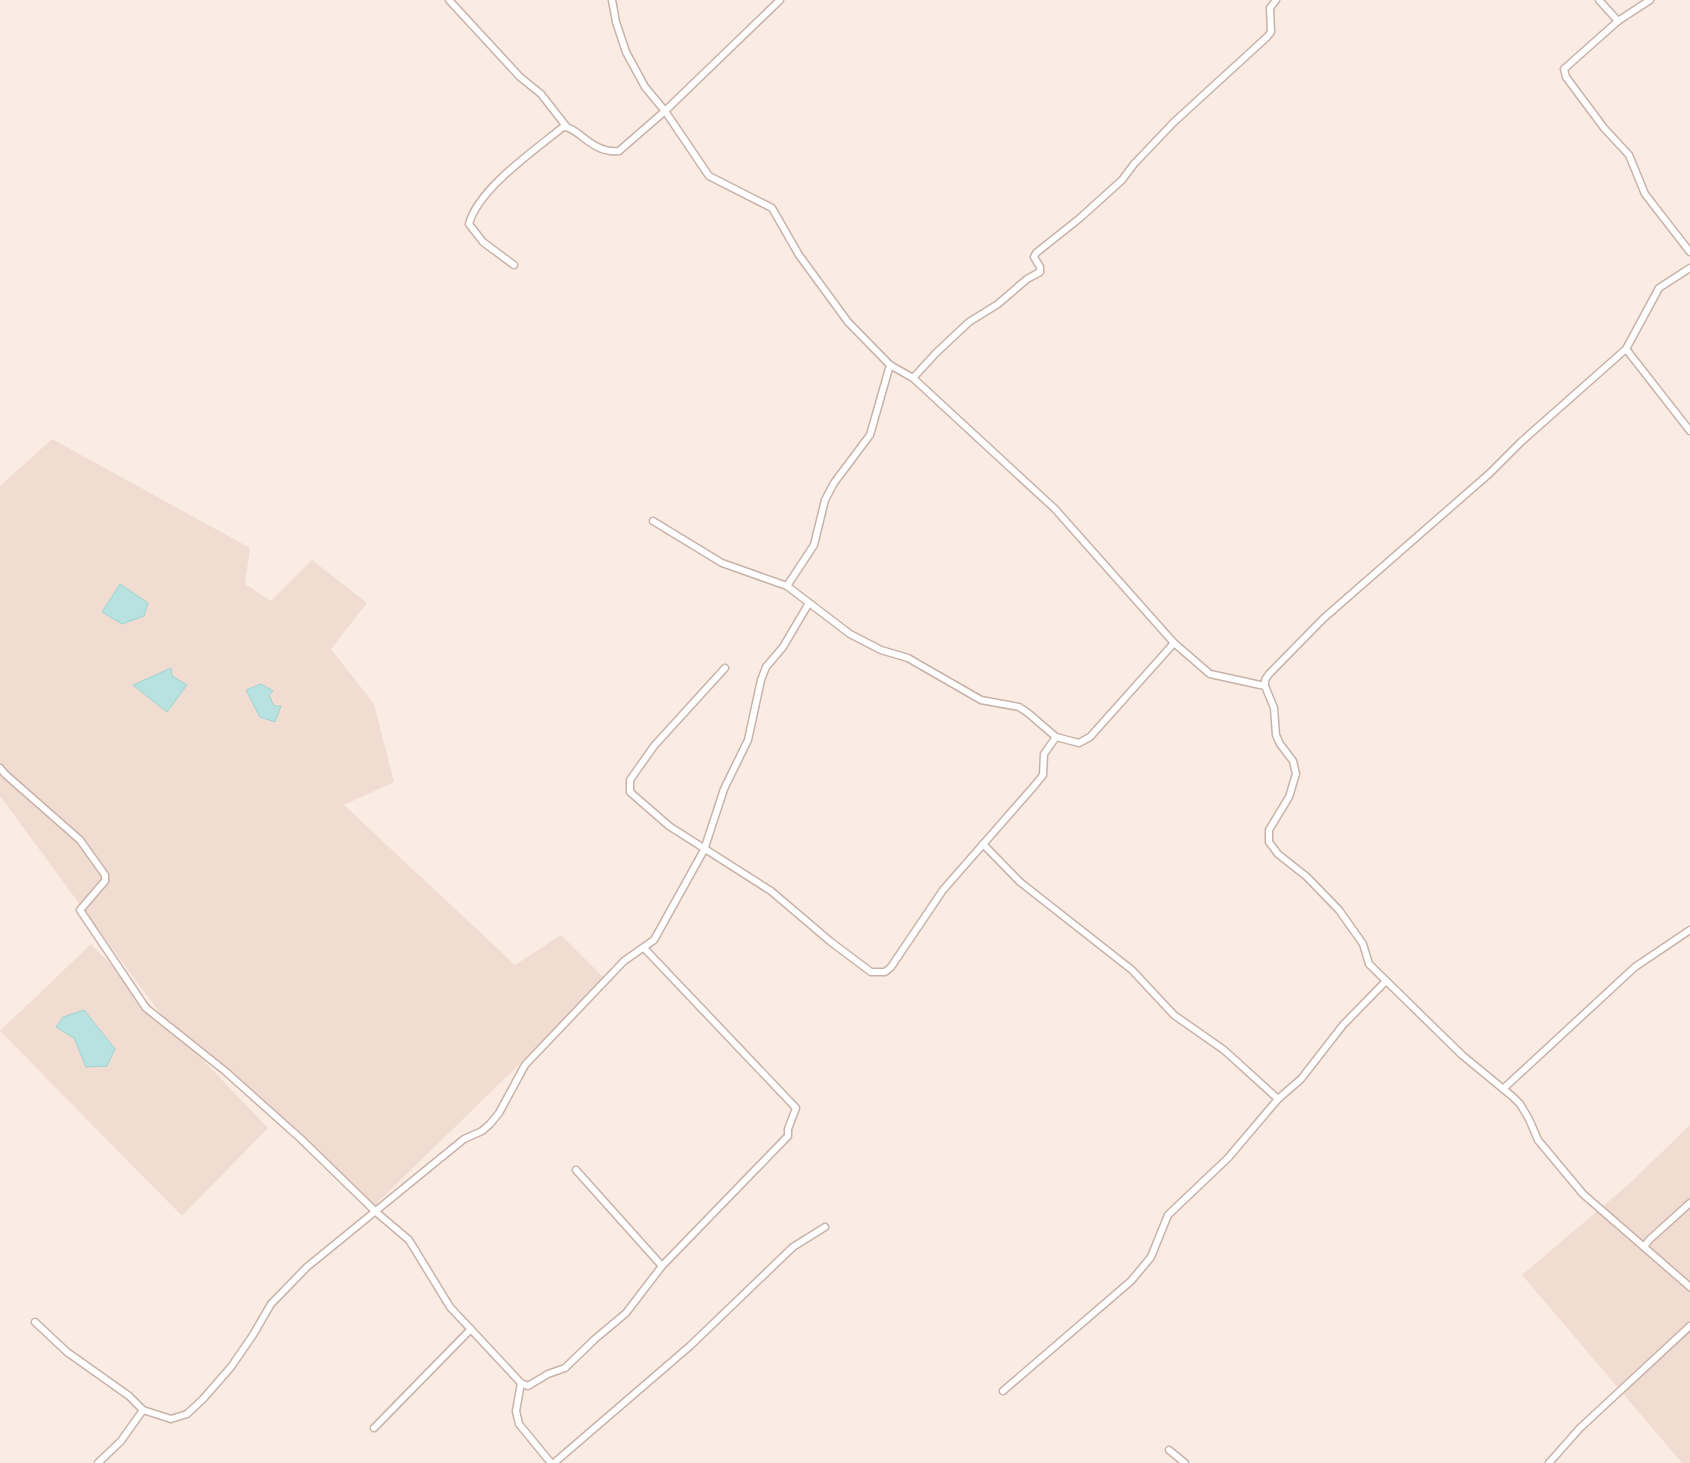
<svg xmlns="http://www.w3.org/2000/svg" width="1690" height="1463" viewBox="0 0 1690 1463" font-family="Cabin,sans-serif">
<rect width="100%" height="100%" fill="#faece2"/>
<!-- residential -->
<g fill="#f1dcd1">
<path d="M 52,439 L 250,548 L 245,584 L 271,601 L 312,560 L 367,603 L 331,649 L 374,704 L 394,782 L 344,805 L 515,965 L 561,935 L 606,980 L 377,1203 L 376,1212 L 183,1039 L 268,1128 L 182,1216 L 0,1031 L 91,944 L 165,1020 L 0,796 L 0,486 Z"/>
<path d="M 1690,1125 L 1690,1463 L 1682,1463 L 1522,1275 L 1629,1184 Z"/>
</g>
<!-- water -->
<g fill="#b8e2e0" stroke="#9fd3d1">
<path d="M 120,584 L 148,603 L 144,616 L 122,624 L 102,612 Z"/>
<path d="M 171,668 L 172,676 L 187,685 L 167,712 L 133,685 Z"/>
<path d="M 261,684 L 273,691 L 269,695 L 274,706 L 281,706 L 275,722 L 260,717 L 246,690 Z"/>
<path d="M 84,1010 L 115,1049 L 107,1066 L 86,1067 L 74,1038 L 56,1027 L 63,1017 Z"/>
</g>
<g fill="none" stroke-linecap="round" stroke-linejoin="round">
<!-- street casing -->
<g stroke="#c9b2a9" stroke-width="9">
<g id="street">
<path d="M 449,0 L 520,77 L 541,94 L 566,126"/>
<path d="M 612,0 L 616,22 L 626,52 L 645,87 L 665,111 L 709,176 L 772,208 L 799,255 L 848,322 L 890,365 L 913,378 L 1055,509 L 1174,643 L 1210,674 L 1265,686 L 1274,708 L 1276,735 L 1280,744 L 1293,761 L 1296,774 L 1289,797 L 1269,830 L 1269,842 L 1278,854 L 1307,877 L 1339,910 L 1363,944 L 1369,964 L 1462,1055 L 1513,1097 L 1520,1104 L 1529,1119 L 1538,1140 L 1583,1194 L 1690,1287"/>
<path d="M 1599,0 L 1618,21"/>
<path d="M 1650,0 L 1618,21 L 1564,69 L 1566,77 L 1604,128 L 1629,155 L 1645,194 L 1690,252"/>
<path d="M 514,265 L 483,242 L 469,224 C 478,189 535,150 563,127 C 578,126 591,154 619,151 L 665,111 L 780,0"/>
<path d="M 1626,349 L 1690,431"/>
<path d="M 913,378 L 936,353 L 969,322 L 998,304 L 1027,279 L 1040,272 L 1040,267 L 1034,257 L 1036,253 L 1080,218 L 1122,180 L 1134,164 L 1174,122 L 1267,37 L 1271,32 L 1270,8 L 1276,0"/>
<path d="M 653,521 L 722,563 L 787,586 L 850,634 L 881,650 L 908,658 L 981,700 L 1019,707 L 1028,713 L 1056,737 L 1079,743 L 1090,737 L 1174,643"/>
<path d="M 787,586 L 814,545 L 825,500 L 834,483 L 870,435 L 890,365"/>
<path d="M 725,668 L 654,746 L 630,780 L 630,792 L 669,826 L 771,891 L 831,942 L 871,972 L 885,972 L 891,967 L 943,890 L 1035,785 L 1043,775 L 1044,754 L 1056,737"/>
<path d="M 1265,686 L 1265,680 L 1269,674 L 1324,618 L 1490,473 L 1521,442 L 1626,349 L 1659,288 L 1690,268"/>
<path d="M 0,768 L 5,774 L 80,840 L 105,875 L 105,881 L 80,910 L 146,1008 L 225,1071 L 301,1139 L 376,1212 L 409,1240 L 450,1307 L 521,1383 L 528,1386 L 548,1374 L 565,1368 L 595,1339 L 626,1313 L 662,1266 L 788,1136 L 788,1129 L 796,1108 L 644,948"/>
<path d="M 983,844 L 1020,882 L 1132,970 L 1174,1015 L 1224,1050 L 1278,1099"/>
<path d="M 1503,1089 L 1635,967 L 1690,930"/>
<path d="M 576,1170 L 662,1266"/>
<path d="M 1644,1247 L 1649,1240 L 1690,1203"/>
<path d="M 35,1322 L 67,1352 L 129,1396 L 143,1410 L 171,1419 L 187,1414 L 203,1399 L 231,1367 L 253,1335 L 271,1304 L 307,1267 L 464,1139 L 482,1131 L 490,1124 L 499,1113 L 525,1065 L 624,961 L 654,940 L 704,850 L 724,789 L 748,740 L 761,680 L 766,667 L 783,647 L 809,603"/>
<path d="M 521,1383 L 516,1411 L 519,1424 L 551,1463"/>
<path d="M 1003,1391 L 1131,1281 L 1151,1257 L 1168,1215 L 1228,1158 L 1278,1099 L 1301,1079 L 1343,1025 L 1386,981"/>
<path d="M 374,1428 L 471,1329"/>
<path d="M 1169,1450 L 1185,1463"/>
<path d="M 98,1463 L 121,1441 L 143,1410"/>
<path d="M 554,1463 L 690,1346 L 793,1247 L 825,1227"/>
<path d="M 1549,1463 L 1580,1428 L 1690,1326"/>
</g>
</g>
<!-- street -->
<use href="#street" stroke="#fff" stroke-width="6"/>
</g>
</svg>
